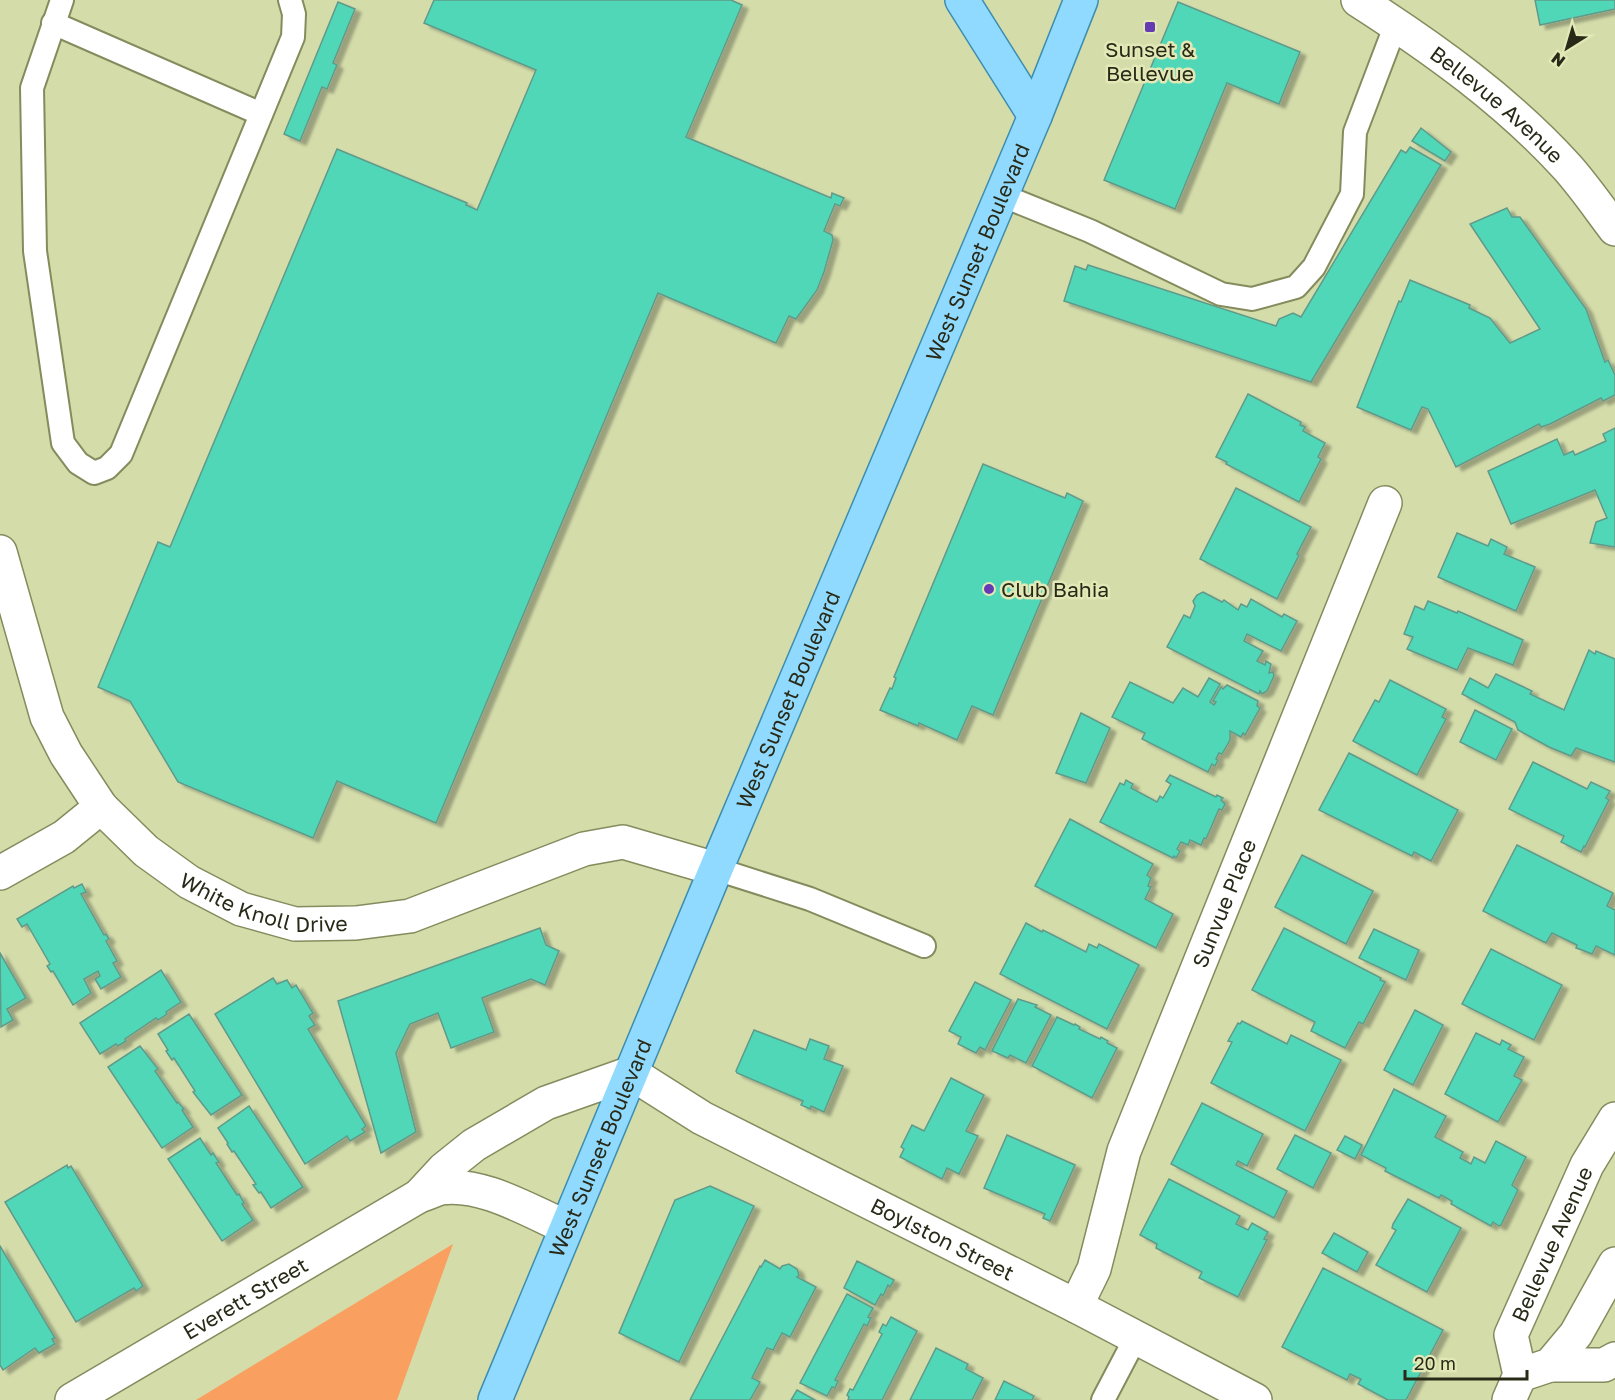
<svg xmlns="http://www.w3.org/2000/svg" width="1615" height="1400" viewBox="0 0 1615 1400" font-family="'Golos Text',sans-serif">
<defs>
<filter id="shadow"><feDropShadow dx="6" dy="4" stdDeviation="1.5" flood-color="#0004"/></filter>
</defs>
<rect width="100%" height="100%" fill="#d4dcaa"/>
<!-- green -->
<path fill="#f99f60" d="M 453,1244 L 397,1400 L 196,1400 Z"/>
<!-- building -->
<g fill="#50d7b7" stroke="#609a89" stroke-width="1.5" filter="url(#shadow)">
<path d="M 434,0 L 731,0 L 742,5 L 686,137 L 831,198 L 832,193 L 844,198 L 840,206 L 835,204 L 824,231 L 832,235 L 833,240 L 824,272 L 817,290 L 796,319 L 789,316 L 776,343 L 658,293 L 436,823 L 337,781 L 313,838 L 178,782 L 130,701 L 98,687 L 158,542 L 170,547 L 337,149 L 467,203 L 466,205 L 477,210 L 536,70 L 424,23 Z"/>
<path d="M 1535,0 L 1615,0 L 1615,9 L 1540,25 Z"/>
<path d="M 338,2 L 355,9 L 333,63 L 337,65 L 327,89 L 322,87 L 300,141 L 284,134 Z"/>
<path d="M 1178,2 L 1300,52 L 1279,104 L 1227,83 L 1175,209 L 1104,180 Z"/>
<path d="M 1421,128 L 1451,152 L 1445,161 L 1412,141 Z"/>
<path d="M 1410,147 L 1441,165 L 1311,382 L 1064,301 L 1075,266 L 1086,270 L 1088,265 L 1276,326 L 1279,319 L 1293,313 L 1301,317 L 1401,150 L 1406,153 Z"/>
<path d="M 1507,208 L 1512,217 L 1520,217 L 1586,309 L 1605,362 L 1608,360 L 1615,375 L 1615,395 L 1603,401 L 1601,398 L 1550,424 L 1541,427 L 1539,424 L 1456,467 L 1428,409 L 1422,407 L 1411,430 L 1357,407 L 1399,301 L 1401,302 L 1410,280 L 1470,305 L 1469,308 L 1490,318 L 1510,343 L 1540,329 L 1470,224 Z"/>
<path d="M 1248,394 L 1301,422 L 1300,425 L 1305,427 L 1303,431 L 1325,443 L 1318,457 L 1321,459 L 1299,502 L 1226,464 L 1227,462 L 1216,457 Z"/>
<path d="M 1615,428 L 1615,547 L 1590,543 L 1596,522 L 1607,518 L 1595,490 L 1511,524 L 1488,471 L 1557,439 L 1564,455 L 1573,451 L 1575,455 L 1606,441 L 1603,434 Z"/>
<path d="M 983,464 L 1065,498 L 1067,493 L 1083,501 L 993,715 L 972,706 L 957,740 L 919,723 L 918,726 L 880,710 L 890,688 L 892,689 L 896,678 L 894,677 Z"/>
<path d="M 1236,488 L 1311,527 L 1297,554 L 1299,555 L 1277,599 L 1200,559 Z"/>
<path d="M 1457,533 L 1488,546 L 1491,539 L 1507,547 L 1504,554 L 1535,567 L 1516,611 L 1438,577 Z"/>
<path d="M 1203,592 L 1222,602 L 1224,600 L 1238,610 L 1241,604 L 1247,607 L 1251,599 L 1282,617 L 1284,614 L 1297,621 L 1281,651 L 1247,634 L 1244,641 L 1263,651 L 1257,661 L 1265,665 L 1266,661 L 1271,664 L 1269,673 L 1273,672 L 1274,676 L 1267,691 L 1262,694 L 1260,691 L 1259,694 L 1167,647 L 1184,615 L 1190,618 L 1195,606 L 1193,601 L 1197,595 Z"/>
<path d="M 1428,601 L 1457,613 L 1458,611 L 1523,640 L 1513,665 L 1468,648 L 1457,670 L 1407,649 L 1413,637 L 1404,634 L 1415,606 L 1424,610 Z"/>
<path d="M 1589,650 L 1595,654 L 1596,651 L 1615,659 L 1615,762 L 1576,748 L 1571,756 L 1549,747 L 1518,730 L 1515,722 L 1462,694 L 1470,678 L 1488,688 L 1496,674 L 1532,691 L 1530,694 L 1564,710 Z"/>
<path d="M 1209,678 L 1220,684 L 1210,702 L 1214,705 L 1216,702 L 1213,701 L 1221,687 L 1223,689 L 1227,685 L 1258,701 L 1257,706 L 1260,708 L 1245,735 L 1243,733 L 1241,737 L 1230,731 L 1230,740 L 1222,754 L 1219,753 L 1216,759 L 1218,760 L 1215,766 L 1212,764 L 1208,772 L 1142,739 L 1145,733 L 1112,717 L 1130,682 L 1173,703 L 1183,688 L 1198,697 Z"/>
<path d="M 1390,680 L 1446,709 L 1442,717 L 1446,719 L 1417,775 L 1353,741 L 1375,700 L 1379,702 Z"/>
<path d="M 1475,710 L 1512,729 L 1496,760 L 1460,742 Z"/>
<path d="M 1081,713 L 1110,728 L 1086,783 L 1056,773 Z"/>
<path d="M 1349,753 L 1458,810 L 1431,861 L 1414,852 L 1412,856 L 1319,810 Z"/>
<path d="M 1533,762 L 1587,789 L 1591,782 L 1610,791 L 1606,798 L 1609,800 L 1585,847 L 1584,846 L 1581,852 L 1561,842 L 1564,836 L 1509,809 Z"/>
<path d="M 1170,775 L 1216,797 L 1217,795 L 1223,798 L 1221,800 L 1225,804 L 1222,810 L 1219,809 L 1206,839 L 1204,838 L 1201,845 L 1190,840 L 1188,845 L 1181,842 L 1177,849 L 1180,851 L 1176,858 L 1174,856 L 1173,858 L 1100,822 L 1120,783 L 1124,785 L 1126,780 L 1133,784 L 1131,788 L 1157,802 L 1160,796 L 1163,798 L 1171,784 L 1166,781 Z"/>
<path d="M 1070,819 L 1153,864 L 1147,875 L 1151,878 L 1148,886 L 1151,887 L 1145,899 L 1173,914 L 1156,948 L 1035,886 Z"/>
<path d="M 1517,845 L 1613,893 L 1607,906 L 1615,910 L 1615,955 L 1596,946 L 1592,954 L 1582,950 L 1576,948 L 1577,945 L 1552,933 L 1546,943 L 1483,911 Z"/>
<path d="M 1302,855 L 1373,891 L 1346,944 L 1275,907 Z"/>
<path d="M 82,884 L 86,892 L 81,894 L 104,935 L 106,934 L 109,939 L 106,941 L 117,961 L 113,963 L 121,977 L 101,989 L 95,979 L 100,976 L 98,971 L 84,979 L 91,993 L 73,1005 L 53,971 L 51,972 L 47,966 L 50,964 L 27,924 L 22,927 L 17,919 L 73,886 L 74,888 Z"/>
<path d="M 1026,923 L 1042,932 L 1043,930 L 1086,952 L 1089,944 L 1097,948 L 1099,944 L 1139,965 L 1107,1029 L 1000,974 Z"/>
<path d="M 540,928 L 546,945 L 559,951 L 545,985 L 531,979 L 482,998 L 494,1032 L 451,1048 L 438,1013 L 410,1024 L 396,1053 L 416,1132 L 381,1153 L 338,1001 Z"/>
<path d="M 1284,928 L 1381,978 L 1380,980 L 1385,982 L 1363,1024 L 1359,1022 L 1345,1048 L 1311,1031 L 1315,1022 L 1252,990 Z"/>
<path d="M 1374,929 L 1419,950 L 1406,980 L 1359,958 Z"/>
<path d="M 1491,949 L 1562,985 L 1534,1040 L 1462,1004 Z"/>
<path d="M 0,953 L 26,998 L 7,1009 L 13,1020 L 1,1027 Z"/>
<path d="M 161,970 L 181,1002 L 166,1012 L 167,1014 L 158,1020 L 156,1018 L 125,1039 L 126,1041 L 118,1046 L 116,1044 L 100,1054 L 80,1023 Z"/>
<path d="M 273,978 L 277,984 L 287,980 L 292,988 L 296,985 L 313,1013 L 309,1016 L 315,1025 L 308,1029 L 366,1126 L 362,1129 L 365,1132 L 350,1141 L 347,1136 L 305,1164 L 215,1014 Z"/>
<path d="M 975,982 L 1011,1000 L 985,1050 L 980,1047 L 976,1053 L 958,1044 L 961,1037 L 949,1031 Z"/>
<path d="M 1018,999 L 1037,1005 L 1035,1007 L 1051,1015 L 1026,1063 L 1010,1055 L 1008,1058 L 992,1051 Z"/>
<path d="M 1415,1010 L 1443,1025 L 1413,1085 L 1384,1070 Z"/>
<path d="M 189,1014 L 242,1095 L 211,1115 L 193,1092 L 195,1091 L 174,1058 L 172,1060 L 166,1051 L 168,1050 L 158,1034 Z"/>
<path d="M 1057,1017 L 1074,1025 L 1075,1024 L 1080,1027 L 1079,1029 L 1100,1039 L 1101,1037 L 1108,1041 L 1107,1043 L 1117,1048 L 1092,1098 L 1032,1066 Z"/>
<path d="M 1242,1021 L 1287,1044 L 1291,1035 L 1341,1060 L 1305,1131 L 1211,1083 L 1232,1042 L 1228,1041 L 1238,1023 L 1240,1024 Z"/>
<path d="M 754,1030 L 806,1050 L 810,1039 L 829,1046 L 824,1059 L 843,1066 L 824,1112 L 811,1106 L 810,1109 L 801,1105 L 803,1101 L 737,1073 L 736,1071 Z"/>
<path d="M 1476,1033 L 1500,1045 L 1502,1040 L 1511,1045 L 1508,1049 L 1524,1057 L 1514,1076 L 1522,1080 L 1498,1122 L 1445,1094 Z"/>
<path d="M 140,1046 L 158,1069 L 155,1071 L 177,1103 L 178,1102 L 184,1109 L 182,1110 L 193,1127 L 162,1148 L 108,1067 Z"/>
<path d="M 951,1078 L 984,1095 L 966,1131 L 978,1136 L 959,1174 L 947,1168 L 942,1179 L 900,1157 L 904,1149 L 901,1147 L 912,1125 L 924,1131 Z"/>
<path d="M 1394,1089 L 1446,1116 L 1435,1137 L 1463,1152 L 1460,1158 L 1471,1164 L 1474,1157 L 1485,1163 L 1496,1141 L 1526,1157 L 1512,1185 L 1518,1190 L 1501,1225 L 1499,1226 L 1493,1222 L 1491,1226 L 1451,1204 L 1452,1201 L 1441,1195 L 1439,1198 L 1385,1171 L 1386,1168 L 1361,1155 Z"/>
<path d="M 1202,1103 L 1263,1134 L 1247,1166 L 1238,1161 L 1236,1165 L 1287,1191 L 1274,1218 L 1171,1164 Z"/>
<path d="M 249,1106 L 303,1187 L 271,1208 L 261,1192 L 259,1193 L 253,1185 L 256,1184 L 234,1151 L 232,1152 L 227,1144 L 228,1143 L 218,1128 Z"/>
<path d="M 1007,1135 L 1075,1165 L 1050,1221 L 1043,1218 L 1045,1214 L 984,1188 Z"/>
<path d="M 1295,1135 L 1331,1153 L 1313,1188 L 1277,1169 Z"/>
<path d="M 1345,1136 L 1362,1145 L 1355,1159 L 1337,1150 Z"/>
<path d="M 200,1138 L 211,1155 L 213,1153 L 219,1162 L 216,1163 L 237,1195 L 239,1194 L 244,1203 L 242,1204 L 253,1220 L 222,1241 L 168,1159 Z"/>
<path d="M 67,1165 L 68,1168 L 71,1166 L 143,1286 L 136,1291 L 134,1288 L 76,1322 L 5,1202 Z"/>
<path d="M 1169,1179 L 1240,1216 L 1236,1224 L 1248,1230 L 1252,1223 L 1268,1232 L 1264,1239 L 1267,1240 L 1238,1297 L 1199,1278 L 1202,1272 L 1156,1248 L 1157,1244 L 1140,1235 Z"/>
<path d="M 710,1186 L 754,1206 L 679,1362 L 619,1333 L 675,1200 Z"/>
<path d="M 1408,1199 L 1461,1228 L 1427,1292 L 1376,1265 L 1396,1230 L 1392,1228 L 1393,1224 Z"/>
<path d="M 1334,1233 L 1368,1252 L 1357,1272 L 1322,1253 Z"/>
<path d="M 0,1246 L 55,1338 L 52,1339 L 55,1344 L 39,1353 L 35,1348 L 3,1370 L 0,1365 Z"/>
<path d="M 765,1260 L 780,1269 L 782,1266 L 789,1264 L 797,1269 L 799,1275 L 797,1277 L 816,1287 L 790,1337 L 782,1333 L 773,1350 L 767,1348 L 752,1378 L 760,1382 L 750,1400 L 690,1400 L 760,1266 L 761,1267 Z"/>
<path d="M 857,1261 L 894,1280 L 890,1287 L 888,1285 L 883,1296 L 881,1294 L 875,1305 L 844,1288 Z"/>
<path d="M 1323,1268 L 1443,1330 L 1406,1400 L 1388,1400 L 1358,1384 L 1361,1379 L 1350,1374 L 1347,1380 L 1282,1347 Z"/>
<path d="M 847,1294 L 873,1308 L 868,1317 L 871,1318 L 867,1326 L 864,1324 L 835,1380 L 838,1381 L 835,1388 L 832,1387 L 827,1396 L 800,1383 Z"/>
<path d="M 891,1317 L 917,1331 L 882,1400 L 848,1400 L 849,1397 L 847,1395 L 850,1389 L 853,1390 L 882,1334 L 879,1332 L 883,1324 L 886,1326 Z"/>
<path d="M 936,1348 L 968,1364 L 966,1369 L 983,1378 L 972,1400 L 910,1400 Z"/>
<path d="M 1004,1381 L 1034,1396 L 1032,1400 L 995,1400 Z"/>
<path d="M 797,1390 L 815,1400 L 791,1400 Z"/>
</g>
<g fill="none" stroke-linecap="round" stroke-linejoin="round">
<!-- service casing -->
<g stroke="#858b5d" stroke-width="26">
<g id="service">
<path d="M 62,0 L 32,88 L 35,251 L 63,443 L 78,463 L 94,473 L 107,468 L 121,454 L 293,37 L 294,14 L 290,0"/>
<path d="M 53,23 L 261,114"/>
<path d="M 1001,195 L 1090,231 L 1221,294 L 1252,299 L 1296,287 L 1314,267 L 1352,194 L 1355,132 L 1396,24"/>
<path d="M 716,869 L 810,899 L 924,946"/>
<path d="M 1103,1400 L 1135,1339"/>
</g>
</g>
<!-- minor casing -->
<g stroke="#858b5d" stroke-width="36">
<g id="minor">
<path id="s1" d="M 0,552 L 47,717 L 66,754 L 101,807 L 146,851 L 189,882 L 241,909 L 295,924 L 356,923 L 410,916 L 584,849 L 623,842 L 716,869"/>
<path d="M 0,873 L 64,837 L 101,807"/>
<path id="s2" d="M 419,1196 L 444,1169 L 474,1145 L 546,1103 L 631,1073 L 702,1118 L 1076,1306 L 1255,1400"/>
<path id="s3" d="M 1076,1306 L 1094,1269 L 1124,1151 L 1385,503"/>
<path d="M 1550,1365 L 1604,1365 L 1615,1359"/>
<path id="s4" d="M 72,1400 L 419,1196 C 426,1194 434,1190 441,1188 C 482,1182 529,1211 566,1227"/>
</g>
</g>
<!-- tertiary casing -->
<g stroke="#858b5d" stroke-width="36">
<g id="tertiary">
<path id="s5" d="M 1358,0 C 1433,48 1507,101 1567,167 C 1584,186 1599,208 1615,229"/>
<path d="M 1520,1375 L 1550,1365 L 1576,1334 L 1615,1264"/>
<path id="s6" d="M 1509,1400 L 1520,1375 L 1511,1335 L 1587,1165 L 1615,1119"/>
</g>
</g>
<!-- primary casing -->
<g stroke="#3d8dae" stroke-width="36">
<g id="primary">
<path d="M 962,0 L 1035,116"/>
<path id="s7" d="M 495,1400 L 716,869 L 1035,116 L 1081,0"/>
</g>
</g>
<!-- service -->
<use href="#service" stroke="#fff" stroke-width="22"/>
<!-- minor -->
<use href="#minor" stroke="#fff" stroke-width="33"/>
<!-- tertiary -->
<use href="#tertiary" stroke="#fff" stroke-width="33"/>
<!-- primary -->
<use href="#primary" stroke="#91daff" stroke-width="33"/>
</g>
<!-- markers -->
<g fill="#643bb3" stroke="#e2e9b7" stroke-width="2">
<rect x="1144" y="21" width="12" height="12" rx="3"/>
<circle cx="989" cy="589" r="6"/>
</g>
<g text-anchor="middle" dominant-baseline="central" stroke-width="5" stroke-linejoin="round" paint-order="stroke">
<!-- poi labels -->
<g font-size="21" fill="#282a17" stroke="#e2e9b7">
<text x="1150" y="49">Sunset &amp;<tspan x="1150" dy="24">Bellevue</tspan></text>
<text x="1001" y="589" text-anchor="start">Club Bahia</text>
</g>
<!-- street labels -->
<g font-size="21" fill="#282a17" stroke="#e2e9b7">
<text stroke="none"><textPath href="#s5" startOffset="174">Bellevue Avenue</textPath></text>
<text stroke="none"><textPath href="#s7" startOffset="1245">West Sunset Boulevard</textPath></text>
<text stroke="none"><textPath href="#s7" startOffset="759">West Sunset Boulevard</textPath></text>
<text stroke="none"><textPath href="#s1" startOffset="472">White Knoll Drive</textPath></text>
<text stroke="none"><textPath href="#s3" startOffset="430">Sunvue Place</textPath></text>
<text stroke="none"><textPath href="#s7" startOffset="273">West Sunset Boulevard</textPath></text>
<text stroke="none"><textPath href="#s2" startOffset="602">Boylston Street</textPath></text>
<text stroke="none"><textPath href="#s6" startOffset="168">Bellevue Avenue</textPath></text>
<text stroke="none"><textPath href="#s4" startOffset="201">Everett Street</textPath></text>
</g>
</g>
<!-- north arrow -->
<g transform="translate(1567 48) rotate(217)" stroke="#e2e9b7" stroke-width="4.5" paint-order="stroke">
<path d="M0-4.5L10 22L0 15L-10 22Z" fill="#282a17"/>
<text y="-9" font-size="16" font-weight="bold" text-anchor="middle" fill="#282a17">N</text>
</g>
<!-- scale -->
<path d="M1405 1370v9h122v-9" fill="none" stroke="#282a17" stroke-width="3"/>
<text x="1414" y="1370" font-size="18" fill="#282a17" stroke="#e2e9b7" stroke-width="4.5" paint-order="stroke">20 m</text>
</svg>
